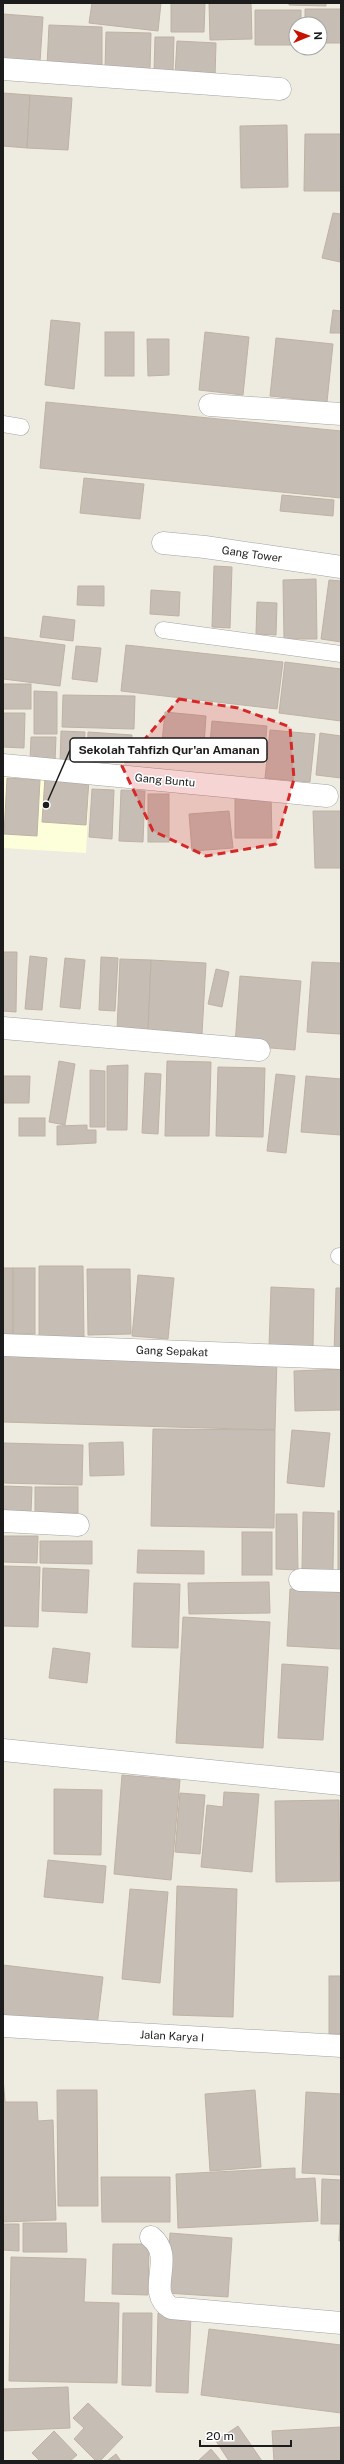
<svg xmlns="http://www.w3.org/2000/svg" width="344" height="2464" viewBox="0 0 344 2464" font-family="'Public Sans',sans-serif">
<rect width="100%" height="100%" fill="#eeebe1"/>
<!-- education -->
<path fill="#fcffd9" d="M 3,764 L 90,774 L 86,853 L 3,848 Z"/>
<!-- building -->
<g fill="#c6bdb4" stroke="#c0b2a3">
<path d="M 92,3 L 161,3 L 158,31 L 89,23 Z"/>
<path d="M 171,3 L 205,3 L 204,32 L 171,32 Z"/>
<path d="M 209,3 L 251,3 L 252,39 L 210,40 Z"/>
<path d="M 289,3 L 326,3 L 326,6 L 289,5 Z"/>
<path d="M 305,9 L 341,9 L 341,43 L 320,43 L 320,24 L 305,24 Z"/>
<path d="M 255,10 L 301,10 L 301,24 L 296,24 L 296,45 L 255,45 Z"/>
<path d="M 3,14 L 43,17 L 40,62 L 3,60 Z"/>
<path d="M 49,25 L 102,27 L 102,67 L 47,66 Z"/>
<path d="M 106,32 L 151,33 L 150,69 L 105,68 Z"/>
<path d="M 155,37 L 174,37 L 173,73 L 154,72 Z"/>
<path d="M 177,41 L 216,43 L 215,77 L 175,75 Z"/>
<path d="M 3,93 L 30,95 L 27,148 L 3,146 Z"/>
<path d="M 30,95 L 72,98 L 68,150 L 27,148 Z"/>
<path d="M 287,125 L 288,187 L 241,188 L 240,126 Z"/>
<path d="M 305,134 L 341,134 L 341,191 L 304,191 Z"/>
<path d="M 333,213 L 341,214 L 340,262 L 322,258 Z"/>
<path d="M 333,310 L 341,311 L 341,333 L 330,333 Z"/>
<path d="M 51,320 L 80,323 L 74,389 L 45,385 Z"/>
<rect x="105" y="332" width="29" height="44"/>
<path d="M 205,332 L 249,337 L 243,395 L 199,390 Z"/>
<path d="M 276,338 L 333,344 L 327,402 L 270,396 Z"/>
<path d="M 147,339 L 169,339 L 169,375 L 148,376 Z"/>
<path d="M 46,402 L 341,431 L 341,498 L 40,468 Z"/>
<path d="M 84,478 L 144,484 L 140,519 L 80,513 Z"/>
<path d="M 282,495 L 334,500 L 333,516 L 280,511 Z"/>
<path d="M 214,566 L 232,567 L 230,628 L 212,627 Z"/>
<path d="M 316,579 L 317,639 L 284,639 L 283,580 Z"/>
<path d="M 329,580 L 341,581 L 341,642 L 321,639 Z"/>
<path d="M 78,586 L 104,586 L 104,606 L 77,605 Z"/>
<path d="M 151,590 L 180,592 L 179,616 L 150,614 Z"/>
<path d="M 257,602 L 277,603 L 276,635 L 256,634 Z"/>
<path d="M 43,616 L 75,620 L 73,641 L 40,637 Z"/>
<path d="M 3,637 L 65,645 L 60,686 L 3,679 Z"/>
<path d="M 126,645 L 283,662 L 277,709 L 121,691 Z"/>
<path d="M 76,646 L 101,648 L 97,682 L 72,679 Z"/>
<path d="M 285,662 L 341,669 L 341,721 L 279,713 Z"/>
<rect x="3" y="684" width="28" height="25"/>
<path d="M 34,691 L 57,692 L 57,734 L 34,734 Z"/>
<path d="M 63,695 L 135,696 L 134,729 L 62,727 Z"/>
<path d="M 165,712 L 206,716 L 204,745 L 162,742 Z"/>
<path d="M 3,713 L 25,713 L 24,748 L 3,747 Z"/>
<path d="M 212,721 L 267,726 L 264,759 L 209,753 Z"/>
<path d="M 270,730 L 315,734 L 310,782 L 265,778 Z"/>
<path d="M 61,731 L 85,732 L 84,764 L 60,764 Z"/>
<path d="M 88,732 L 132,735 L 130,760 L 87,757 Z"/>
<path d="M 320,733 L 341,736 L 341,778 L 316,775 Z"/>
<path d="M 31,737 L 56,737 L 55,761 L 30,760 Z"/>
<path d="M 45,777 L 89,780 L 86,825 L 42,822 Z"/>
<path d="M 7,778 L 40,780 L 37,836 L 4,834 Z"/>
<path d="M 92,789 L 114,790 L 112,839 L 89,837 Z"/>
<path d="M 121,790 L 145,791 L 143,842 L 119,841 Z"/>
<rect x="148" y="794" width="21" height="48"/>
<path d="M 271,797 L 272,838 L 235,838 L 235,798 Z"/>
<path d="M 229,811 L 233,848 L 192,851 L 189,814 Z"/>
<path d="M 313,811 L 341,811 L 341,868 L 315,868 Z"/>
<path d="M 3,952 L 17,952 L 16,1012 L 3,1011 Z"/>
<path d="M 30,956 L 47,958 L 42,1010 L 25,1009 Z"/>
<path d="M 101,957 L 118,958 L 115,1011 L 99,1010 Z"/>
<path d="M 65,958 L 85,960 L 80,1009 L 60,1007 Z"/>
<path d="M 120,959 L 151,960 L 148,1032 L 117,1030 Z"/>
<path d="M 151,960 L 206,963 L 202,1034 L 148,1032 Z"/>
<path d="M 312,962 L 341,963 L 341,1034 L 307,1032 Z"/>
<path d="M 216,969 L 229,972 L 222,1007 L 208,1004 Z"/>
<path d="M 240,976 L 301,981 L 295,1050 L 235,1045 Z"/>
<path d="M 59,1061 L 75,1064 L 65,1125 L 49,1122 Z"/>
<path d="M 167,1061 L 211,1062 L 209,1136 L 165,1136 Z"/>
<path d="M 128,1065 L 127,1130 L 107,1130 L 107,1066 Z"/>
<path d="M 218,1067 L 265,1068 L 263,1137 L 216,1136 Z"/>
<path d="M 90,1070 L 105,1071 L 105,1127 L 90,1127 Z"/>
<path d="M 145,1073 L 161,1074 L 158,1134 L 142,1133 Z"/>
<path d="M 276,1074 L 295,1076 L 286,1153 L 267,1151 Z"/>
<path d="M 3,1076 L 30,1076 L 29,1103 L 3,1103 Z"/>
<path d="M 306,1076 L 341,1079 L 341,1135 L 301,1132 Z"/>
<rect x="19" y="1118" width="26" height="18"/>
<path d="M 87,1125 L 87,1130 L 96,1130 L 96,1143 L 57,1145 L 57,1126 Z"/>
<path d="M 39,1266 L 83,1266 L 84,1338 L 39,1338 Z"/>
<rect x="3" y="1268" width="10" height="66"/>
<rect x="13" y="1268" width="22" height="66"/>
<path d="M 87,1269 L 130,1269 L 131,1334 L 88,1335 Z"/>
<path d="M 138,1275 L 174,1278 L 168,1339 L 132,1336 Z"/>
<path d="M 271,1287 L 314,1289 L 313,1349 L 269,1348 Z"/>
<path d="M 336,1288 L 341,1288 L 341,1353 L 334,1353 Z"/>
<path d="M 3,1349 L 277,1357 L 275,1430 L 3,1422 Z"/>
<path d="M 341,1369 L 341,1410 L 295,1411 L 294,1371 Z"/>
<path d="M 153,1429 L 275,1430 L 274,1528 L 151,1526 Z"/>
<path d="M 292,1430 L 330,1433 L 324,1487 L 287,1483 Z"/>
<path d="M 123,1442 L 124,1475 L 90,1476 L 89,1443 Z"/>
<path d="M 3,1443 L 83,1445 L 82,1485 L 3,1483 Z"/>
<path d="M 3,1486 L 32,1487 L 31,1513 L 3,1513 Z"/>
<rect x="35" y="1487" width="43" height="26"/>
<rect x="338" y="1511" width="3" height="61"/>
<path d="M 303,1512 L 334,1513 L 333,1570 L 302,1569 Z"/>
<path d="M 276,1514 L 297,1514 L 298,1570 L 276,1569 Z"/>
<rect x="242" y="1532" width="30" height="43"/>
<path d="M 3,1536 L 38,1536 L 37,1563 L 3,1562 Z"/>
<path d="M 40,1541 L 92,1541 L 92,1564 L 40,1563 Z"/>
<path d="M 138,1550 L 204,1551 L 204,1574 L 137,1573 Z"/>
<path d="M 3,1566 L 40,1567 L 38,1627 L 3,1626 Z"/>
<path d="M 43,1568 L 89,1570 L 87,1613 L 42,1611 Z"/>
<path d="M 269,1582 L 270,1613 L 189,1614 L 188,1583 Z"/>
<path d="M 134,1583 L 180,1584 L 178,1648 L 132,1647 Z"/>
<path d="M 290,1589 L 341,1592 L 341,1649 L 287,1646 Z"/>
<path d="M 183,1617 L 270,1622 L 263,1748 L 176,1743 Z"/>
<path d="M 53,1648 L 90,1653 L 87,1683 L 49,1678 Z"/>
<path d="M 282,1664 L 328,1667 L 323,1740 L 278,1738 Z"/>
<path d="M 122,1775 L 180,1780 L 171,1880 L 114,1874 Z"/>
<path d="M 54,1789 L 102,1790 L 101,1855 L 54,1854 Z"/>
<path d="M 224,1792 L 259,1794 L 252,1872 L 201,1867 L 207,1805 L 223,1807 Z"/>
<path d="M 180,1793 L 205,1795 L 200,1854 L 175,1852 Z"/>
<path d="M 339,1800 L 340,1881 L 276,1882 L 275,1801 Z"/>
<path d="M 48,1860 L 106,1866 L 103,1903 L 44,1897 Z"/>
<path d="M 177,1886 L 237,1889 L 233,2017 L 173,2015 Z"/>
<path d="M 130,1889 L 168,1892 L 160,1983 L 122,1979 Z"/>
<path d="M 3,1965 L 103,1977 L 97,2026 L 3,2016 Z"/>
<rect x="329" y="1976" width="12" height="58"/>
<path d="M 3,2077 L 5,2102 L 37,2102 L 38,2121 L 53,2120 L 56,2220 L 3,2222 Z"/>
<path d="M 57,2090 L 97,2090 L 98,2206 L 58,2206 Z"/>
<path d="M 255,2090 L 261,2167 L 210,2171 L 205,2094 Z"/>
<path d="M 306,2092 L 341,2094 L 341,2175 L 302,2173 Z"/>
<path d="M 295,2168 L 295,2179 L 315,2178 L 318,2221 L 178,2228 L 176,2174 Z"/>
<path d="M 101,2177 L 170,2177 L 170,2222 L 102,2222 Z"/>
<path d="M 322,2179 L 341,2180 L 341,2241 L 339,2241 L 340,2224 L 321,2224 Z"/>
<path d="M 23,2223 L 66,2223 L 67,2252 L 23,2252 Z"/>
<path d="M 3,2224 L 19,2224 L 19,2251 L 3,2250 Z"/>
<path d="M 170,2233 L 232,2238 L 228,2297 L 166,2293 Z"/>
<path d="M 113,2244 L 149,2244 L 148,2295 L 112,2294 Z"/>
<path d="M 11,2257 L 86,2259 L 84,2302 L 119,2303 L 117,2383 L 9,2381 Z"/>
<path d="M 123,2313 L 152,2313 L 151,2386 L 122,2385 Z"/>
<path d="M 158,2313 L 191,2314 L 188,2393 L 156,2392 Z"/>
<path d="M 209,2329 L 341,2345 L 341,2413 L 201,2395 Z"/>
<path d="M 68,2387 L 70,2428 L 3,2431 L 3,2389 Z"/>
<path d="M 88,2403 L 123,2437 L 100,2461 L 96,2461 L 74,2439 L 84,2428 L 73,2418 Z"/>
<path d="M 238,2426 L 262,2461 L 229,2461 L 216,2441 Z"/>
<path d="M 341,2427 L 341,2461 L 274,2461 L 272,2431 Z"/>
<path d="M 54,2431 L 77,2455 L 70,2461 L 40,2461 L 32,2453 Z"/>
<path d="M 211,2449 L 221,2461 L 198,2461 Z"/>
<path d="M 116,2454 L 121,2461 L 107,2461 Z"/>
</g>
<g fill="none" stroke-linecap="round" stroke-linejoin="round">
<!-- service casing -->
<g stroke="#a3a3a3" stroke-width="17">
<g id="service">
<path d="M 3,424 L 21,427"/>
<path d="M 163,630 L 341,654"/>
<path d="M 339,1256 L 341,1257"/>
</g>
</g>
<!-- minor casing -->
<g stroke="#a3a3a3" stroke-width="23">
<g id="minor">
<path d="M 3,69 L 280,89"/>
<path d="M 210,405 L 341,414"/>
<path d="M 163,543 L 205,547 L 341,567"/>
<path d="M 3,765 L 327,796"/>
<path d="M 3,1028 L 259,1050"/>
<path d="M 3,1345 L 341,1358"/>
<path d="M 3,1521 L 78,1525"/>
<path d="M 300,1580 L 341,1581"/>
<path d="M 3,1750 L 341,1784"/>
<path d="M 3,2026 L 341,2046"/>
<path d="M 151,2237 C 177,2258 144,2291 171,2308 L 341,2323"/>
</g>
</g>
<!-- service -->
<use href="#service" stroke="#fff" stroke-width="16"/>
<!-- minor -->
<use href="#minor" stroke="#fff" stroke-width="22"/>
</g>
<!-- marked area -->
<path fill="#d62828" fill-opacity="0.2" stroke="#d62828" stroke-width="3" stroke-dasharray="8 5" stroke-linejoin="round" d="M 179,699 L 238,708 L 290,727 L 294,779 L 276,844 L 206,856 L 153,831 L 122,766 Z"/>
<g text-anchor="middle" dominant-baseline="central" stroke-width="3" stroke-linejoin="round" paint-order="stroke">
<!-- street labels -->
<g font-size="11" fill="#1c1c1c" stroke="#fff">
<text transform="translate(252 554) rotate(8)">Gang Tower</text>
<text transform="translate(165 780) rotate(5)">Gang Buntu</text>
<text transform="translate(172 1351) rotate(2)">Gang Sepakat</text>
<text transform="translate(172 2036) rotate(3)">Jalan Karya I</text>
</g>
</g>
<!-- callouts -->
<path fill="none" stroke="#1c1c1c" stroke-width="1.5" d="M46 805L70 750"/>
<circle fill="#1c1c1c" stroke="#fff" stroke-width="1.5" cx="46" cy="805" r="4"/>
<rect fill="#fff" stroke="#1c1c1c" stroke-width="1.5" x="70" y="738" width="197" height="24" rx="4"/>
<g font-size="12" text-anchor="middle" font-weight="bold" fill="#1c1c1c">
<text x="169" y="754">Sekolah Tahfizh Qur'an Amanan</text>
</g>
<!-- border -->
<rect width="344" height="2464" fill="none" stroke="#1c1c1c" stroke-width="8"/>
<!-- north arrow -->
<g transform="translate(308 36) rotate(89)"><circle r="19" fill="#ffffff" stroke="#a4a4a4"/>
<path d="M0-3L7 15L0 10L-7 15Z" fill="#c81200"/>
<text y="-6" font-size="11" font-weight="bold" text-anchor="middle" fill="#1c1c1c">N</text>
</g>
<!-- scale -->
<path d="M200 2440v6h91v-6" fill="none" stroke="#1c1c1c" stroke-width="2"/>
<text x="206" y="2440" font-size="12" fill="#1c1c1c" stroke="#ffffff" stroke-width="3" paint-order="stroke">20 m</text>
</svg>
